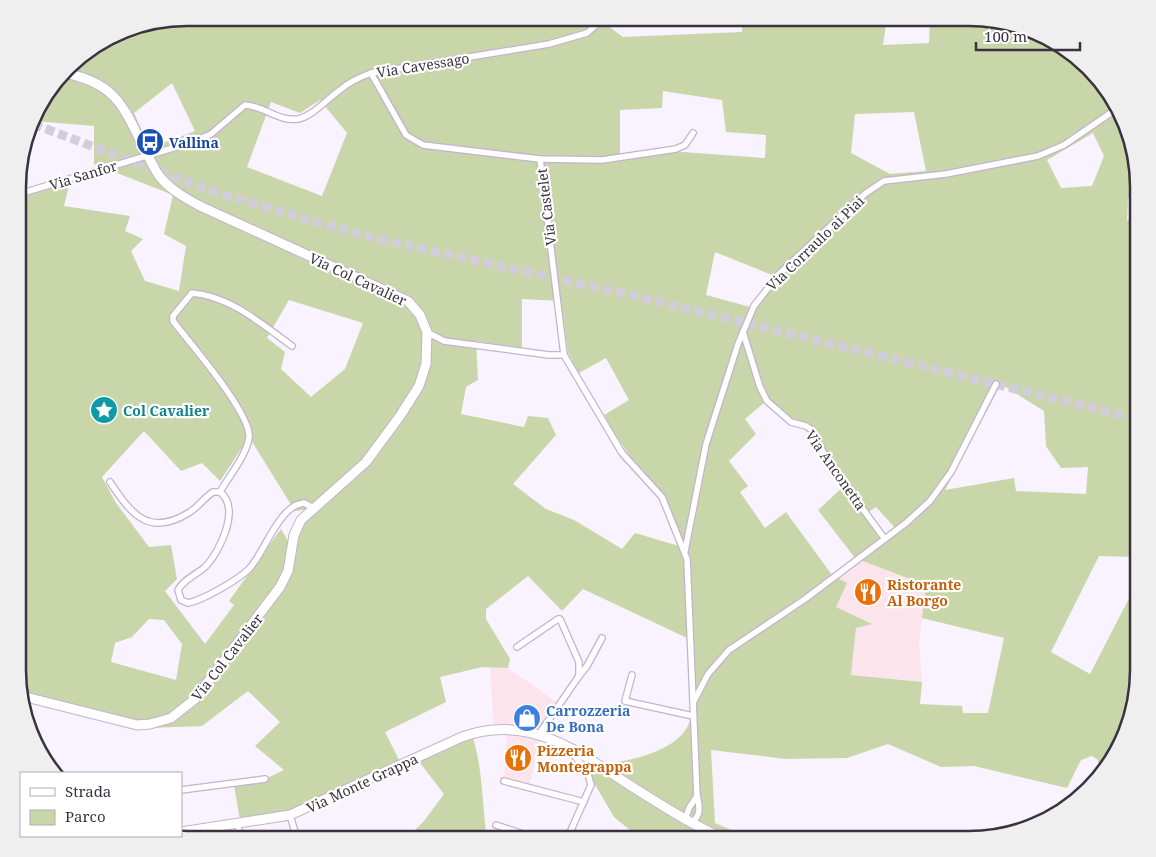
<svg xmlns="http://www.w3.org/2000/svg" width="1156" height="857" viewBox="0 0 1156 857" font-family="'Noto Serif',serif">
<rect width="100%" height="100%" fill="#f9f2ff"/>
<!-- commercial -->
<g fill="#fce4ed">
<path d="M 855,558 L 927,585 L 919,641 L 922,682 L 851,675 L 856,628 L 871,624 L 835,607 L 832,575 Z"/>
<path d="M 490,668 L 508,668 L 558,703 L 541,737 L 529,786 L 504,778 L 507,731 L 494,731 Z"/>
</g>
<!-- green -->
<g fill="#c9d6a9" fill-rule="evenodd">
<path d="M 187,18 L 597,18 L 623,37 L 742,32 L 743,18 L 887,18 L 883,45 L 929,43 L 930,18 L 980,18 L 997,22 L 998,35 L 1020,27 L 1034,30 L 1080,59 L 1121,112 L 1138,186 L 1128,199 L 1127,221 L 1138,211 L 1138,557 L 1099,556 L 1051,652 L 1090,674 L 1138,581 L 1138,681 L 1126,735 L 1098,780 L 1098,760 L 1092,756 L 1081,760 L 1067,788 L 974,766 L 941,767 L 888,744 L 847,758 L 786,759 L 711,750 L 715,823 L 752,839 L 641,839 L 614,817 L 587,771 L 598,763 C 625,764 688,750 691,715 C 693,690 689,663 687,638 L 583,589 L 562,611 L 528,576 L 486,609 L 486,619 L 510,659 L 508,668 L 482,667 L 440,677 L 446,702 L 385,732 L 402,766 L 315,808 L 278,821 L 241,826 L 234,785 L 265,779 L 284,770 L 255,746 L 280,722 L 248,691 L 202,726 L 149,728 L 23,700 L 18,681 L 19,191 L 71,177 L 64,206 L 130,216 L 125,231 L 143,239 L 131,251 L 145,281 L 179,291 L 186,246 L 164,234 L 173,195 L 94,164 L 94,126 L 34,121 L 40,103 L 76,59 L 132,27 ZM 172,83 L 195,131 L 150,148 L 134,113 ZM 663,91 L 722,100 L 726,132 L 766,135 L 765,158 L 683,152 L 620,155 L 620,110 L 662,108 ZM 320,100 L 347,133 L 322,196 L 247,167 L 271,102 L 300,113 ZM 914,112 L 926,171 L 890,174 L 851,153 L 855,114 ZM 1093,133 L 1104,156 L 1092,186 L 1061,188 L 1047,160 ZM 715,252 L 777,277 L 754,308 L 706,295 ZM 522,299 L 561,301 L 568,353 L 579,373 L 606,358 L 629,400 L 604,415 C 627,458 662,493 682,537 L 679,546 L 635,533 L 622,549 L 574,520 L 546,509 L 513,484 L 556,435 L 548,418 L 528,416 L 524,427 L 461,414 L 466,387 L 478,380 L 476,341 L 522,348 ZM 289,300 L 363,323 L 345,369 L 311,397 L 281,369 L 285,352 L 267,338 ZM 1001,384 L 1044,411 L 1046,446 L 1061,468 L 1088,467 L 1086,494 L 1016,491 L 1014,478 L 945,490 ZM 765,402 L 811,432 L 845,485 L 818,510 L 855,558 L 926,585 L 922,618 L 1004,638 L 988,713 L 963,713 L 962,706 L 920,704 L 922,682 L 851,675 L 856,628 L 872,624 L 836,607 L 847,583 L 832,575 L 786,512 L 765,528 L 740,492 L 748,486 L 729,461 L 756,434 L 745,419 ZM 144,431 L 181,471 L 202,463 L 220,481 L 249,437 L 295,511 L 319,508 L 288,541 L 281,529 L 229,601 L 234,605 L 205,644 L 165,591 L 177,579 L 171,545 L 149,547 L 116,503 L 102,477 ZM 876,507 L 897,530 L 884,539 L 866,514 ZM 149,619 L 164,620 L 182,644 L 176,680 L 111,662 L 115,643 L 132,637 Z"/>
<path d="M 472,735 C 483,768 482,805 487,839 L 406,839 L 424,821 L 444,794 L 417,759 Z"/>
</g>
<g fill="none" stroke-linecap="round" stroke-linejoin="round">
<!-- secondary-tunnel -->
<path stroke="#d3ccd9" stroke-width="9" stroke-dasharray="9 4.5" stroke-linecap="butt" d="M 33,124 L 214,192 L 373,238 L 644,298 L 1138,419"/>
<!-- street casing -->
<g stroke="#c3b2d0" stroke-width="8">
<g id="street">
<path d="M 371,73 L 406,135 L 423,145 L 540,159 L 602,160 L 676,149 L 685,145 L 693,133"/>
<path d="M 540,159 L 564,355 L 622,453 L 662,497 L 687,559 L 697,796 C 700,808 701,815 691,824"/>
<path d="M 19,194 L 193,142 L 211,134 L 245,105 C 264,106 279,122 298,119 C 313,116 328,98 340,90 C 349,82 360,77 371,73 L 549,44 L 587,33 L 595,26 L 597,18"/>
<path d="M 427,332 L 444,341 L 549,355 L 564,355"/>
<path d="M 743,332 L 760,387 L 767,401 L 791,422 L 806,426 L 812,430 L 827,460 L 884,538"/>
<path d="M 110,482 C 131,514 149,538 190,512 C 199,506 205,497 213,492 L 220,492 C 241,508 220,552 205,567 C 196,575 184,579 178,590 L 181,600 L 188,603 C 203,600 238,580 249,569 C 265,552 279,505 304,503 L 314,508"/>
<path d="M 220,492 C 229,476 247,455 249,437 C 251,413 189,342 173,321 L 173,316 L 192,293 C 230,296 263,325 292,346"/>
<path d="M 685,551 L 706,444 L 738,344 L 754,306 L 779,274 L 866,193 L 884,181 L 946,174 L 1038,156 L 1064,145 L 1118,108"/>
<path d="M 517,647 L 558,619 L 560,619 L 579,662 L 579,676 L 539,734"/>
<path d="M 632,675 L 625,701 L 693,716"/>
<path d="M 579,676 L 587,666 L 602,638"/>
<path d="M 694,701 L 708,674 L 729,650 L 805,599 L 906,523 L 930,501 L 951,472 L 996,384"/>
<path d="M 504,781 L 584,802"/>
<path d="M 181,790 L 265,779"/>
<path d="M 290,815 L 297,839"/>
<path d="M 685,820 L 689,808 L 697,796"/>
<path d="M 238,824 L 240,839"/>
<path d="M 496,825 L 538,839"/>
<path d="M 567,839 L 591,785 L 587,771 L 572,753 L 573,748"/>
</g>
</g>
<!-- secondary casing -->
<g stroke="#c3b2d0" stroke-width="11">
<g id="secondary">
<path d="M 22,696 L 137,725 L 150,724 L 171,718 L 195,699 L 280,587 L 288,571 L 294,535 L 301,520 L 366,462 L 400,416 L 419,386 L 426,364 L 427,332 L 420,315 L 408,301 L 200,206 C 185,198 171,190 160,177 C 154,169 150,159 145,150 C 123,106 117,84 65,73"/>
<path d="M 181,832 L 290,815 L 462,737 C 529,713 577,751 631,786 C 661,805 691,824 724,839"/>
</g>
</g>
<!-- street -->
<use href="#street" stroke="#fff" stroke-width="5.5"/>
<!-- secondary -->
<use href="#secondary" stroke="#fff" stroke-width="9"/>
</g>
<!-- icons -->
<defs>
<g id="bus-disc" transform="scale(1.4375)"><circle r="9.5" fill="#1a4fb4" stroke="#fff"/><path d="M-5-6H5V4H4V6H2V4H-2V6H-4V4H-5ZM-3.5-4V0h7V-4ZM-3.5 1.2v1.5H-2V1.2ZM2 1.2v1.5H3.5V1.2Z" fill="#fff"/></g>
<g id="sight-disc" transform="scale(1.4375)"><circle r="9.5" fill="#0f9aa8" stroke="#fff"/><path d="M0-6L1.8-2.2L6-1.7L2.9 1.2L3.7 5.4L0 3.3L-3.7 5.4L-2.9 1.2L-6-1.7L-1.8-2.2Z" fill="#fff"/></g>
<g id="restaurant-disc" transform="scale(1.4375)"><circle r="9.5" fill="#e8710a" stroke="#fff"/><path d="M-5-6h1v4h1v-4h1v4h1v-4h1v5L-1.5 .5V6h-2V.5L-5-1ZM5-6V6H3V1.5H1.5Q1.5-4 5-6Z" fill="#fff"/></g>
<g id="shop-disc" transform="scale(1.4375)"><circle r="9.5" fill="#3f7fe0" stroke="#fff"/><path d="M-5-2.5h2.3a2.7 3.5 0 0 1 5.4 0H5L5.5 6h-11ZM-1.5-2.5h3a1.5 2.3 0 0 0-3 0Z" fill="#fff"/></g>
</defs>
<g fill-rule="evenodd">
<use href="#bus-disc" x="150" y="142"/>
<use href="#sight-disc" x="104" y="410"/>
<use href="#restaurant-disc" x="868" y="592"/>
<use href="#shop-disc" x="527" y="718"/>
<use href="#restaurant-disc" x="518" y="758"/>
</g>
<g text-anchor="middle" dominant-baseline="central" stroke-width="4.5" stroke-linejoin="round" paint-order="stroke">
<!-- street labels -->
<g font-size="14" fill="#3a333f" stroke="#fff">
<text transform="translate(423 65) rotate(-9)">Via Cavessago</text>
<text transform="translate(83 175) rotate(-17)">Via Sanfor</text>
<text transform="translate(546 207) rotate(-97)">Via Castelet</text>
<text transform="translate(815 243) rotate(-44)">Via Corraulo ai Piai</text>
<text transform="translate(358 279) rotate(25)">Via Col Cavalier</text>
<text transform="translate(836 470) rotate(55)">Via Anconetta</text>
<text transform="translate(227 657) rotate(-52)">Via Col Cavalier</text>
<text transform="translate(362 783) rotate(-25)">Via Monte Grappa</text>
</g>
<!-- transit labels -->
<g font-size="14" font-weight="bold" fill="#164399" stroke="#fff" text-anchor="start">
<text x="169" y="142">Vallina</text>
</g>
<!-- culture labels -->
<g font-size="14" font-weight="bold" fill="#0d838f" stroke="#fff" text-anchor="start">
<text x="123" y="410">Col Cavalier</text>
</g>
<!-- food labels -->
<g font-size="14" font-weight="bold" fill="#c56008" stroke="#fff" text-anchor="start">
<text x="887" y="584">Ristorante<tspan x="887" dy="16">Al Borgo</tspan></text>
<text x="537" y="750">Pizzeria<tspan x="537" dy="16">Montegrappa</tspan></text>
</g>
<!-- shop labels -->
<g font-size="14" font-weight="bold" fill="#366cbe" stroke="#fff" text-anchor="start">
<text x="546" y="710">Carrozzeria<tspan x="546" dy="16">De Bona</tspan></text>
</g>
</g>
<!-- crop -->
<path d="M0 0H1156V857H0ZM187 26H969A161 161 0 0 1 1130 187V670A161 161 0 0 1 969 831H187A161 161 0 0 1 26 670V187A161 161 0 0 1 187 26Z" fill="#efeff0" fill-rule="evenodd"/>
<path fill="none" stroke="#3a333f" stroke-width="2.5" d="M187 26H969A161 161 0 0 1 1130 187V670A161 161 0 0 1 969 831H187A161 161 0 0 1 26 670V187A161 161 0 0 1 187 26Z"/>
<!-- legend -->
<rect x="20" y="772" width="162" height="65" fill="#ffffff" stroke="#b0adb2"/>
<rect x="30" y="788" width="25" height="8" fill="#ffffff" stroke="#b0adb2"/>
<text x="65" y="797" font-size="15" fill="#3a333f">Strada</text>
<rect x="30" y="810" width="25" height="15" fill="#c9d6a9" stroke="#b0adb2"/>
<text x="65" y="822" font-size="15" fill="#3a333f">Parco</text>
<!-- scale -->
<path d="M976 42v8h104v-8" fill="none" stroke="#3a333f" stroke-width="2.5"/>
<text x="984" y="42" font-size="15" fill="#3a333f" stroke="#ffffff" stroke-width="4" paint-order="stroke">100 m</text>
</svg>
